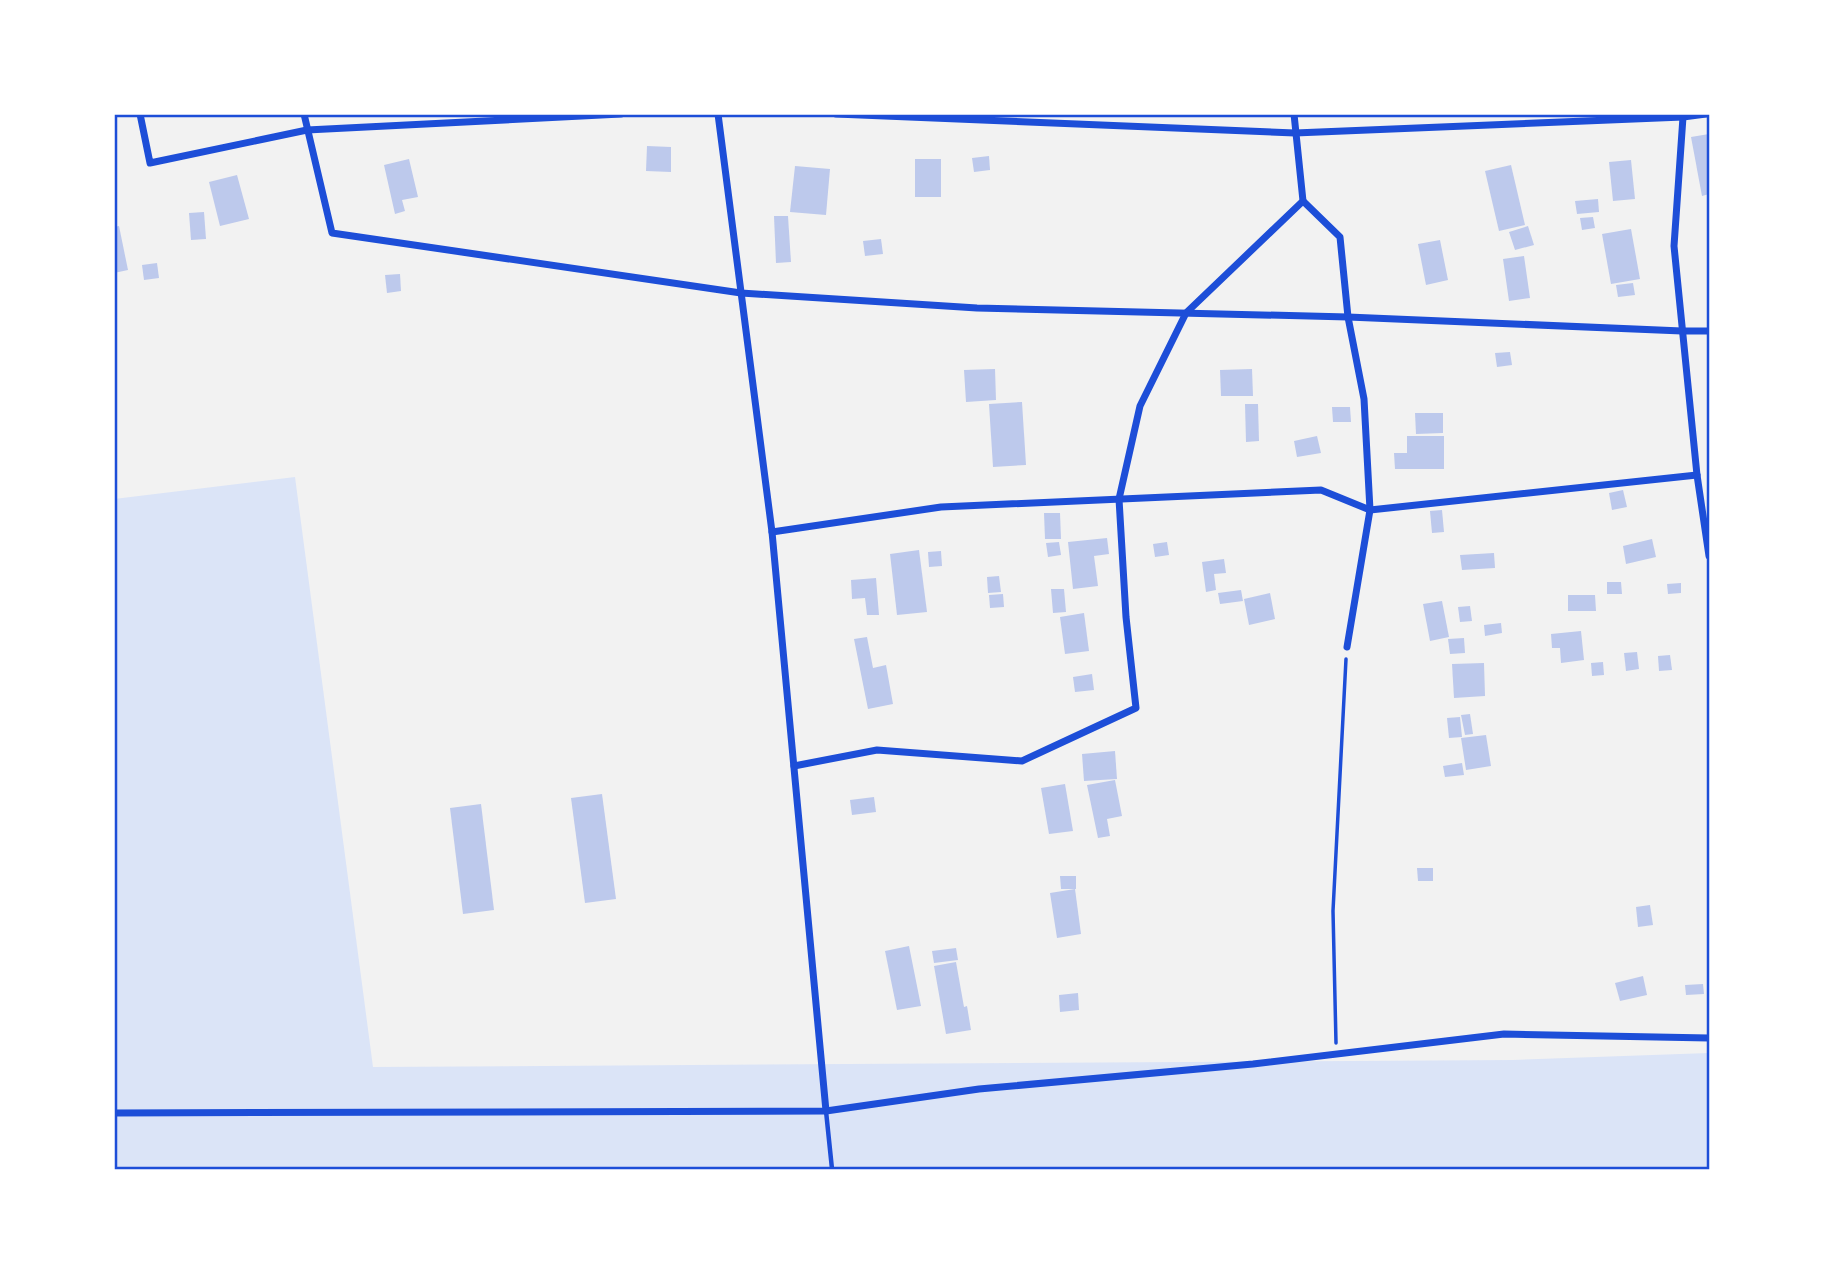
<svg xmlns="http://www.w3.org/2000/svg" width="1823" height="1283" viewBox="0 0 1823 1283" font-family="'Roboto Condensed',sans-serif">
<rect width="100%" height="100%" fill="#f2f2f2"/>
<!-- green -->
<path fill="#dbe4f7" d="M 295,477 L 373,1067 L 1513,1060 L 1709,1053 L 1709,1169 L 114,1169 L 114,499 Z"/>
<!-- building -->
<g fill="#bdc9ec">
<path d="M 1709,134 L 1709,194 L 1702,196 L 1691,137 Z"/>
<path d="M 647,146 L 671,147 L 671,172 L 646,171 Z"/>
<path d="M 989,156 L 990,170 L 974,172 L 972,158 Z"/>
<path d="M 409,159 L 418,197 L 402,200 L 405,211 L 395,214 L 384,165 Z"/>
<rect x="915" y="159" width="26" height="38"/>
<path d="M 1631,160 L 1635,199 L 1613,201 L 1609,162 Z"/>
<path d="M 1511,165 L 1525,225 L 1499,231 L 1485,171 Z"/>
<path d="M 795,166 L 830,169 L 826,215 L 790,212 Z"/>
<path d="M 237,175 L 249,219 L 220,226 L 209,182 Z"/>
<path d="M 1598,199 L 1599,212 L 1577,214 L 1575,201 Z"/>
<path d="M 204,212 L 206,239 L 191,240 L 189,213 Z"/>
<path d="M 774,216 L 788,216 L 791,262 L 776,263 Z"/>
<path d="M 1593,217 L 1595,228 L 1582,230 L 1580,218 Z"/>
<path d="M 119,226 L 128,270 L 114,273 L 114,227 Z"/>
<path d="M 1528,226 L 1534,245 L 1515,250 L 1509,232 Z"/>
<path d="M 1631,229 L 1640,279 L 1611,284 L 1602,234 Z"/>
<path d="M 881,239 L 883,254 L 865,256 L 863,241 Z"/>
<path d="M 1440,240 L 1448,280 L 1426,285 L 1418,244 Z"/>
<path d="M 1524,256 L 1530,298 L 1509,301 L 1503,259 Z"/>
<path d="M 157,263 L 159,278 L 144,280 L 142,265 Z"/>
<path d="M 400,274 L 401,291 L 387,293 L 385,275 Z"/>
<path d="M 1633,283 L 1635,295 L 1618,297 L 1616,285 Z"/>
<path d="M 1510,352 L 1512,365 L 1497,367 L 1495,353 Z"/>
<path d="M 995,369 L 996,400 L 966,402 L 964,370 Z"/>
<path d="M 1252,369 L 1253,396 L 1221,396 L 1220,370 Z"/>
<path d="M 1022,402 L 1026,465 L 993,467 L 989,404 Z"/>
<path d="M 1245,404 L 1258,404 L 1259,441 L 1246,442 Z"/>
<path d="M 1332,407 L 1350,407 L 1351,422 L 1333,422 Z"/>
<path d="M 1415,413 L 1443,413 L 1443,433 L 1416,434 Z"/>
<path d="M 1317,436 L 1321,453 L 1297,457 L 1294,441 Z"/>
<path d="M 1407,436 L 1444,436 L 1444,469 L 1395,469 L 1394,453 L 1407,453 Z"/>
<path d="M 1623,490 L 1627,507 L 1612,510 L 1609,493 Z"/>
<path d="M 1442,510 L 1444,532 L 1432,533 L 1430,511 Z"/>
<path d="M 1044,513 L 1060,513 L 1061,539 L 1045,539 Z"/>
<path d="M 1107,538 L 1109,554 L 1094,556 L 1098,586 L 1073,589 L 1068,542 Z"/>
<path d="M 1652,539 L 1656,557 L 1626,564 L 1623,546 Z"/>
<path d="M 1059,542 L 1061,555 L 1048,557 L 1046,543 Z"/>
<path d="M 1167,542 L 1169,555 L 1155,557 L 1153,544 Z"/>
<path d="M 919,550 L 927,612 L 897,615 L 890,554 Z"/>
<path d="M 941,551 L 942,566 L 929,567 L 928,552 Z"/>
<path d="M 1494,553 L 1495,568 L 1462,570 L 1460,555 Z"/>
<path d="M 1224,559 L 1226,573 L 1214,574 L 1216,590 L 1206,592 L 1202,562 Z"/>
<path d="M 999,576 L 1001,592 L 988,593 L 987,577 Z"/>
<path d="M 876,578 L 879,615 L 867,615 L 865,598 L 852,599 L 851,580 Z"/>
<path d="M 1607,582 L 1621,582 L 1622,594 L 1607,594 Z"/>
<path d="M 1681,583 L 1681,593 L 1668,594 L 1667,584 Z"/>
<path d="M 1051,589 L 1064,589 L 1066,612 L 1053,613 Z"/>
<path d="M 1241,590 L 1243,601 L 1220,604 L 1218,593 Z"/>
<path d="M 1270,593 L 1275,619 L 1249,625 L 1244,599 Z"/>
<path d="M 1003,594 L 1004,607 L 990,608 L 989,595 Z"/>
<path d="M 1568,595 L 1595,595 L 1596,611 L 1568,611 Z"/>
<path d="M 1442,601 L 1449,637 L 1430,641 L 1423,604 Z"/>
<path d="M 1470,606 L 1472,621 L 1460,622 L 1458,607 Z"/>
<path d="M 1084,613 L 1089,651 L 1065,654 L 1060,617 Z"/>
<path d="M 1501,623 L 1502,633 L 1485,636 L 1484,625 Z"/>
<path d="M 1581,631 L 1584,660 L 1561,663 L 1560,648 L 1552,648 L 1551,634 Z"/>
<path d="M 867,637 L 873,668 L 886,665 L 893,704 L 868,709 L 854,639 Z"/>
<path d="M 1464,638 L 1465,653 L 1450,654 L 1448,639 Z"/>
<path d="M 1637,652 L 1639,669 L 1626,671 L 1624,653 Z"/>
<path d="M 1670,655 L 1672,670 L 1659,671 L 1658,656 Z"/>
<path d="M 1603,662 L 1604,675 L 1592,676 L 1591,663 Z"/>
<path d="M 1484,663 L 1485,696 L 1454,698 L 1452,664 Z"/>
<path d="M 1092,674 L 1094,690 L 1075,692 L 1073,677 Z"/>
<path d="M 1470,714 L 1473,734 L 1465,735 L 1461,715 Z"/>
<path d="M 1460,717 L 1462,737 L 1449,738 L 1447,718 Z"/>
<path d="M 1486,735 L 1491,766 L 1466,770 L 1461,738 Z"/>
<path d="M 1115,751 L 1117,779 L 1084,781 L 1082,754 Z"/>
<path d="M 1462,763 L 1464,775 L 1445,777 L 1443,766 Z"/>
<path d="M 1115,780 L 1122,816 L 1107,819 L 1110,836 L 1098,838 L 1087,785 Z"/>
<path d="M 1065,784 L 1073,831 L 1049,834 L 1041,788 Z"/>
<path d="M 602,794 L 616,899 L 585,903 L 571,798 Z"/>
<path d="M 874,797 L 876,812 L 852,815 L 850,800 Z"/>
<path d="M 481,804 L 494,910 L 463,914 L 450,808 Z"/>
<path d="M 1417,868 L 1433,868 L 1433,881 L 1418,881 Z"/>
<path d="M 1060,876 L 1076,876 L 1076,889 L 1061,889 Z"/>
<path d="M 1075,889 L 1081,934 L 1057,938 L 1050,893 Z"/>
<path d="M 1650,905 L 1653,925 L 1638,927 L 1636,907 Z"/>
<path d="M 909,946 L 921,1006 L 897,1010 L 885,951 Z"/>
<path d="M 956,948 L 958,960 L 934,963 L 932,951 Z"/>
<path d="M 956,962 L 964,1007 L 967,1006 L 971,1030 L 946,1034 L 934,966 Z"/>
<path d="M 1643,976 L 1647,995 L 1620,1001 L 1615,983 Z"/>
<path d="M 1703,984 L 1704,994 L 1686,995 L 1685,985 Z"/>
<path d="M 1078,993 L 1079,1010 L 1060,1012 L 1059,995 Z"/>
</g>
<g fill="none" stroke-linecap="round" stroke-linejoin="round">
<!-- path -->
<path stroke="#1d4ed8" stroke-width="3.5" d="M 1336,1043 L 1333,911 L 1346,659"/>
<!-- service -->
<path stroke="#1d4ed8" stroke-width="4.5" d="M 826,1111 L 832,1169"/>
<!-- minor -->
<g stroke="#1d4ed8" stroke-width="7">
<path d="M 140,114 L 150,163 L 307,130 L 621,114"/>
<path d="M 304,114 L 332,233 L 741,293 L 977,308 L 1348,317 L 1682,331 L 1709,331"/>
<path d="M 718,114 L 772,532 L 826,1111"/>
<path d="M 836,114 L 1295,133 L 1683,117 L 1706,114"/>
<path d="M 1683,117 L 1674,246 L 1697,475 L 1709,556"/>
<path d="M 1303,201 L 1340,237 L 1348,317 L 1364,399 L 1370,510 L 1347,647"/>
<path d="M 772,532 L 941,507 L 1321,490 L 1370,510 L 1697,475"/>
<path d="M 794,766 L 877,750 L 1022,761 L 1136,708 L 1126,617 L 1119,499 L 1140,406 L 1186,313 L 1303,201 L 1294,114"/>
<path d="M 114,1113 L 826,1111 L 979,1089 L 1253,1064 L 1504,1034 L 1709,1038"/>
</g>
</g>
<!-- border -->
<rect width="1823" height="1283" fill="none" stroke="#ffffff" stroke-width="231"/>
<rect x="116" y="116" width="1592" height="1052" fill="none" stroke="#1d4ed8" stroke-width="2.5"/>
</svg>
